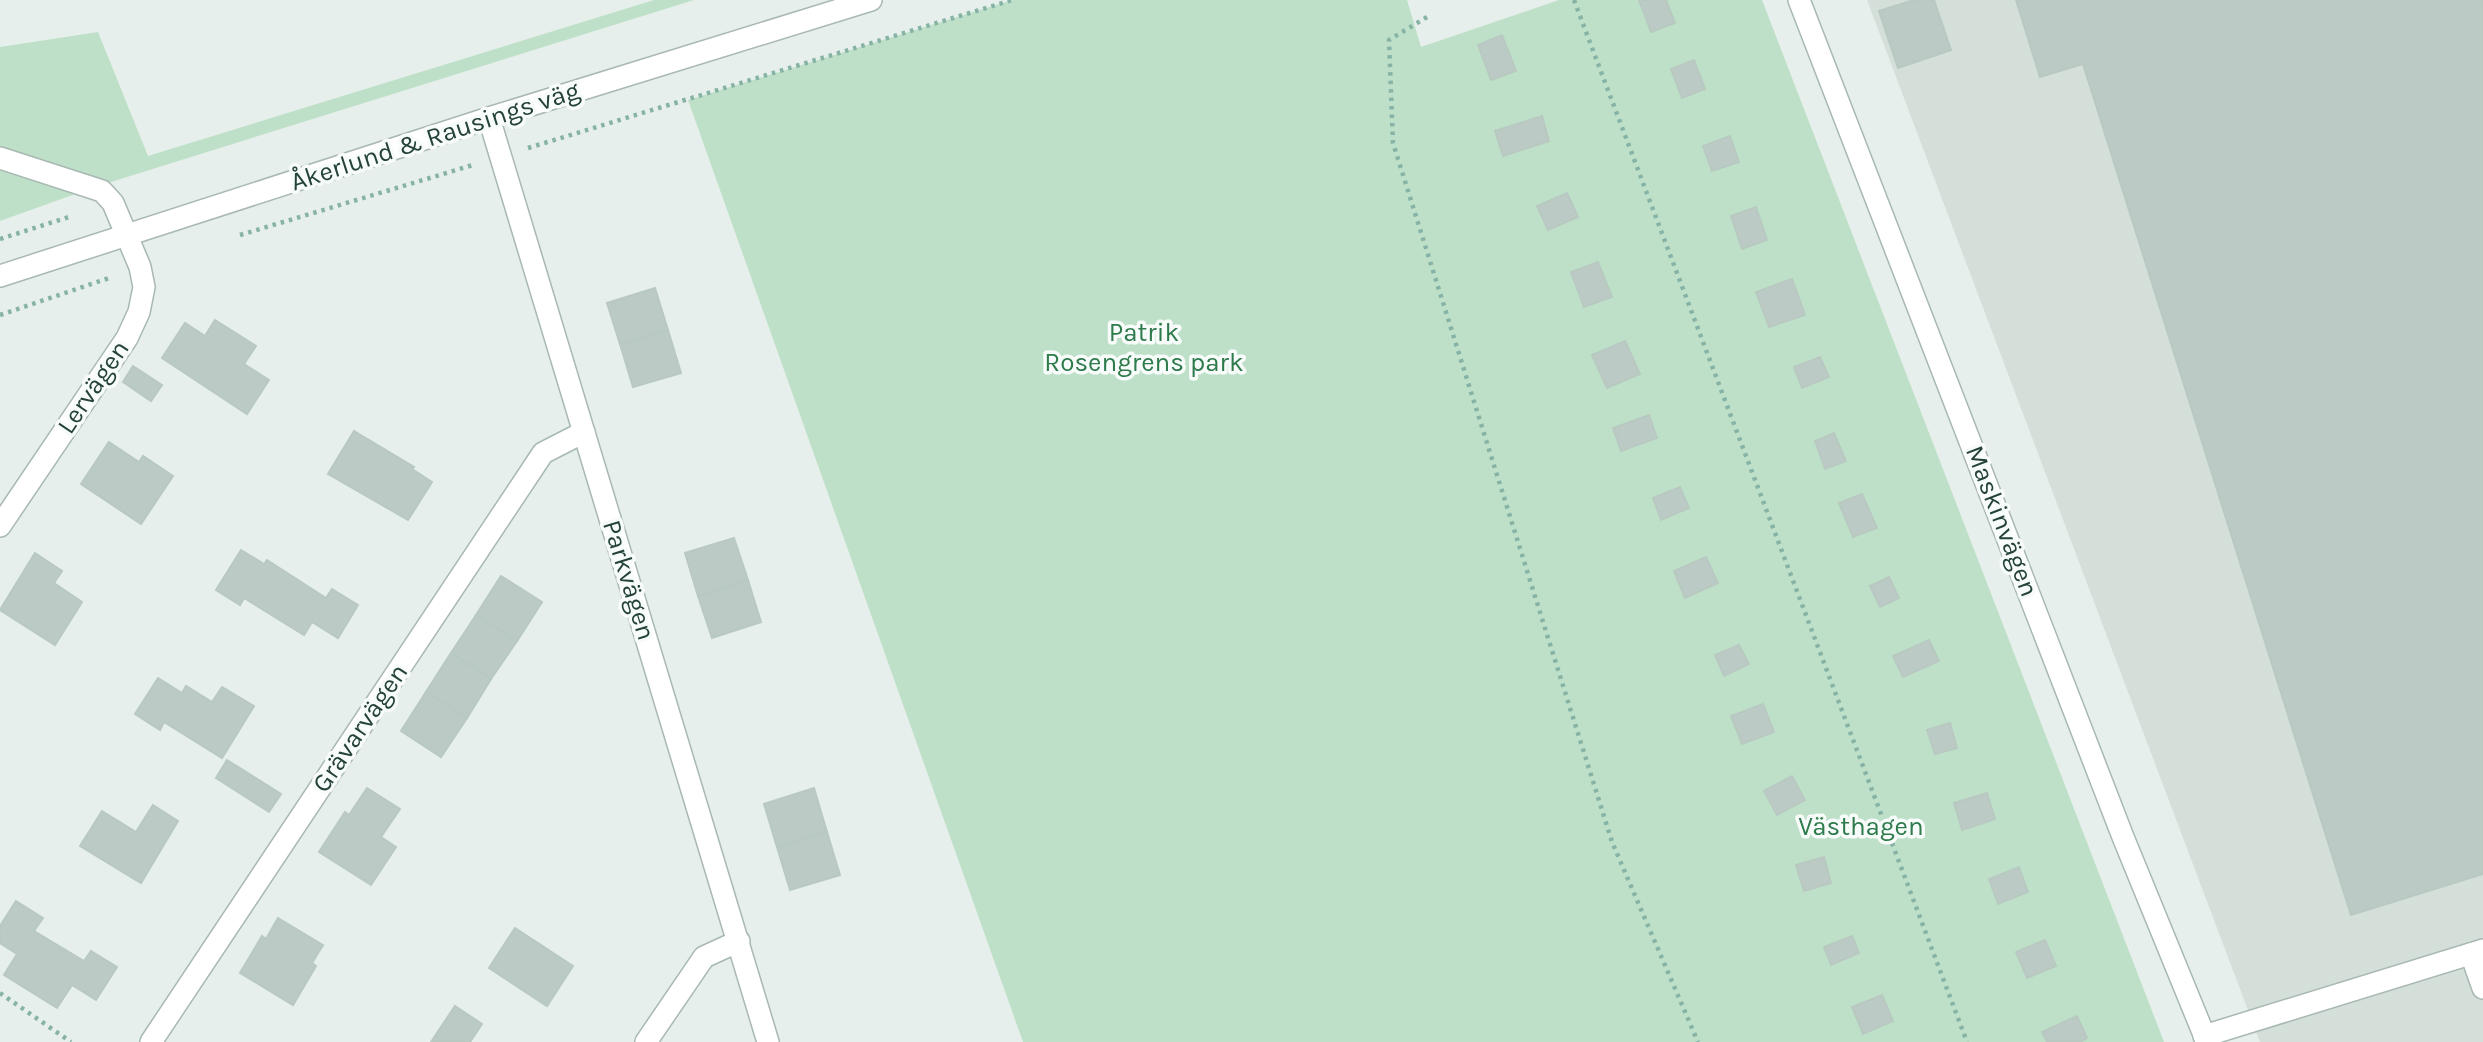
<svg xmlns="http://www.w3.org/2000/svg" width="2483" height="1042" viewBox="0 0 2483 1042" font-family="Karla,sans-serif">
<rect width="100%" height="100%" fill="#e6efeb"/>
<!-- built -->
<path fill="#d4dfda" d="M 1867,0 L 2483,0 L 2483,1042 L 2260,1042 Z"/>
<!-- green -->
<g fill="#bfe0c8">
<path d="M 654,0 L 694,0 L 95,187 L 0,221 L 0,47 L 98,32 L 148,156 Z"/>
<path d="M 1012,0 L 1407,0 L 1421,47 L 1559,0 L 1762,0 L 2164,1042 L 1023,1042 L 688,100 Z"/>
</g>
<!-- building -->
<g fill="#bbcac4" stroke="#b8c9c2" stroke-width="2">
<path d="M 1639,0 L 1666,0 L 1675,23 L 1651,32 Z"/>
<path d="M 1914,0 L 1934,0 L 1951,50 L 1898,68 L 1879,11 Z"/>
<path d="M 2016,0 L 2483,0 L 2483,874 L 2351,915 L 2083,64 L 2040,77 Z"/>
<path d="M 1502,35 L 1516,71 L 1491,80 L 1478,45 Z"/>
<path d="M 1694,60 L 1705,89 L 1682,98 L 1671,69 Z"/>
<path d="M 1542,116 L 1549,141 L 1503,156 L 1495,131 Z"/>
<path d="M 1730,136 L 1739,162 L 1712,171 L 1703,146 Z"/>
<path d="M 1567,193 L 1578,217 L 1548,230 L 1537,206 Z"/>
<path d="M 1756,207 L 1767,240 L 1742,249 L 1731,216 Z"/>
<path d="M 1598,262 L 1612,297 L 1584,307 L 1571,272 Z"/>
<path d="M 1792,279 L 1805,315 L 1769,327 L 1756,292 Z"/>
<path d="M 655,288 L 668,330 L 620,344 L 607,303 Z"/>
<path d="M 215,320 L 256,346 L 244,364 L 269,380 L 247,414 L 162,358 L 185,323 L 205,336 Z"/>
<path d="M 668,330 L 681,373 L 633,387 L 620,344 Z"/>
<path d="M 1625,341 L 1640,374 L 1607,388 L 1592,355 Z"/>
<path d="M 1820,357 L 1829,377 L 1802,388 L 1794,367 Z"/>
<path d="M 133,366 L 162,385 L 151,401 L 123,382 Z"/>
<path d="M 1649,415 L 1657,438 L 1621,451 L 1613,428 Z"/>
<path d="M 354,431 L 414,467 L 412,469 L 432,482 L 408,520 L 328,474 Z"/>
<path d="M 1834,433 L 1846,461 L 1825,469 L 1815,441 Z"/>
<path d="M 109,442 L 139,462 L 143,456 L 173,476 L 141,524 L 81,484 Z"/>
<path d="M 1680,487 L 1689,508 L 1661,520 L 1653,498 Z"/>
<path d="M 1862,494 L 1877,528 L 1853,537 L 1839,503 Z"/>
<path d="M 734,538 L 748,580 L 698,596 L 685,553 Z"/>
<path d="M 241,550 L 264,564 L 267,560 L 326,598 L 332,589 L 358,605 L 338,638 L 312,622 L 304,635 L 244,598 L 240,605 L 216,590 Z"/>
<path d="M 35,553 L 62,571 L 54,583 L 82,602 L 55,645 L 0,610 Z"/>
<path d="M 1706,557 L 1718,583 L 1685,598 L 1674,571 Z"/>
<path d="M 501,576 L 542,602 L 517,641 L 476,615 Z"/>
<path d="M 1889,577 L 1899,598 L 1880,607 L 1870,586 Z"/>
<path d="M 748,580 L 761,622 L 712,638 L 698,596 Z"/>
<path d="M 476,615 L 517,641 L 491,679 L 451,653 Z"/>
<path d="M 1929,640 L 1939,661 L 1903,677 L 1893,656 Z"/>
<path d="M 1739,645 L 1749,664 L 1724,676 L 1715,655 Z"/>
<path d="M 451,653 L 491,679 L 467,718 L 426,692 Z"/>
<path d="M 158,678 L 182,693 L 186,686 L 212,702 L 222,687 L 254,706 L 222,758 L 164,722 L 160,730 L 135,714 Z"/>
<path d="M 426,692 L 467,718 L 441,757 L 401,731 Z"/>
<path d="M 1763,704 L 1774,732 L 1742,744 L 1731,716 Z"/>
<path d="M 1950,723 L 1957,748 L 1935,754 L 1927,730 Z"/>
<path d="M 227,760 L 281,794 L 269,812 L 216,778 Z"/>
<path d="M 1792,776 L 1805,800 L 1777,815 L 1764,791 Z"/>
<path d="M 367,788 L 400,809 L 381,837 L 396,847 L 371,885 L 319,852 L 345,812 L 349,815 Z"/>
<path d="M 814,788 L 827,832 L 777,847 L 764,804 Z"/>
<path d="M 1987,793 L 1995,819 L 1962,830 L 1954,803 Z"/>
<path d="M 153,805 L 178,821 L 141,883 L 80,846 L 102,811 L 136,832 Z"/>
<path d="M 827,832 L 840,875 L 790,890 L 777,847 Z"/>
<path d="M 1824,857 L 1831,883 L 1804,891 L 1796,865 Z"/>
<path d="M 2019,867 L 2028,892 L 1998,904 L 1989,879 Z"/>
<path d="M 16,901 L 43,918 L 34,931 L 84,961 L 91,951 L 117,967 L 96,1000 L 72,985 L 57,1008 L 4,975 L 17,954 L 0,943 L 0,926 Z"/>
<path d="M 278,918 L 323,945 L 312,963 L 316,966 L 293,1005 L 240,973 L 262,936 L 266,939 Z"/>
<path d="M 515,928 L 573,966 L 547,1006 L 489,968 Z"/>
<path d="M 1852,936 L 1859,953 L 1831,965 L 1824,947 Z"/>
<path d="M 2045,940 L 2056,966 L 2027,978 L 2016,952 Z"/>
<path d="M 1882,995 L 1893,1021 L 1863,1034 L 1852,1007 Z"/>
<path d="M 455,1006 L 482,1024 L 470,1042 L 431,1042 Z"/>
<path d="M 2077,1016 L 2087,1038 L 2080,1042 L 2047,1042 L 2042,1032 Z"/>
</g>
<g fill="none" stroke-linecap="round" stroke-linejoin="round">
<!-- minor casing -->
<g stroke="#a8b8b2" stroke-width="24">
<g id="minor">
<path d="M 1799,0 L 2123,837 L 2207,1042"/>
<path d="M 489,118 L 768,1042"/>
<path d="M 0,158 L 102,191 L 113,203 L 140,267 L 144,287 L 139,312 L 127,338 L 0,526"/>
<path d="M 0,276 L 489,118 L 871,0"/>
<path d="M 2471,954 L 2483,988"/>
<path d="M 2204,1036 L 2483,950"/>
<path d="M 151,1042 L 543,453 L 584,432"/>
<path d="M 646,1042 L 704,957 L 739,941"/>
</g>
</g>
<!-- path -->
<g stroke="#86b3a5" stroke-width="4.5" stroke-dasharray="3.5 5" stroke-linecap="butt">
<path d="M 1574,0 L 1967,1042"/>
<path d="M 1427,17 L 1389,40 L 1393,143 L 1612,842 L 1698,1042"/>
<path d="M 528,148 L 1012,0"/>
<path d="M 240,235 L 473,165"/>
<path d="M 0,239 L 72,216"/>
<path d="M 0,315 L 112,277"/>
<path d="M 0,993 L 71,1042"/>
</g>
<!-- minor -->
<use href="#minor" stroke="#fff" stroke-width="21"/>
</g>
<g text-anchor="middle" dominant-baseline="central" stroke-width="7" stroke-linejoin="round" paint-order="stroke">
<!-- street labels -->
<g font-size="26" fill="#24423a" stroke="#f7fbf9">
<text transform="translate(435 136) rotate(-18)">Åkerlund &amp; Rausings väg</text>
<text transform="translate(93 387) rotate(-56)">Lervägen</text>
<text transform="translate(2002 521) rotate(69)">Maskinvägen</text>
<text transform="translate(629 580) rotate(73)">Parkvägen</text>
<text transform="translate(360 728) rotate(-56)">Grävarvägen</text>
</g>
<!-- park labels -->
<g font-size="26" fill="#2d7a4b" stroke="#f7fbf9">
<text x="1144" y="332">Patrik<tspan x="1144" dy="30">Rosengrens park</tspan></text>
<text x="1861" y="826">Västhagen</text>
</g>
</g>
</svg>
